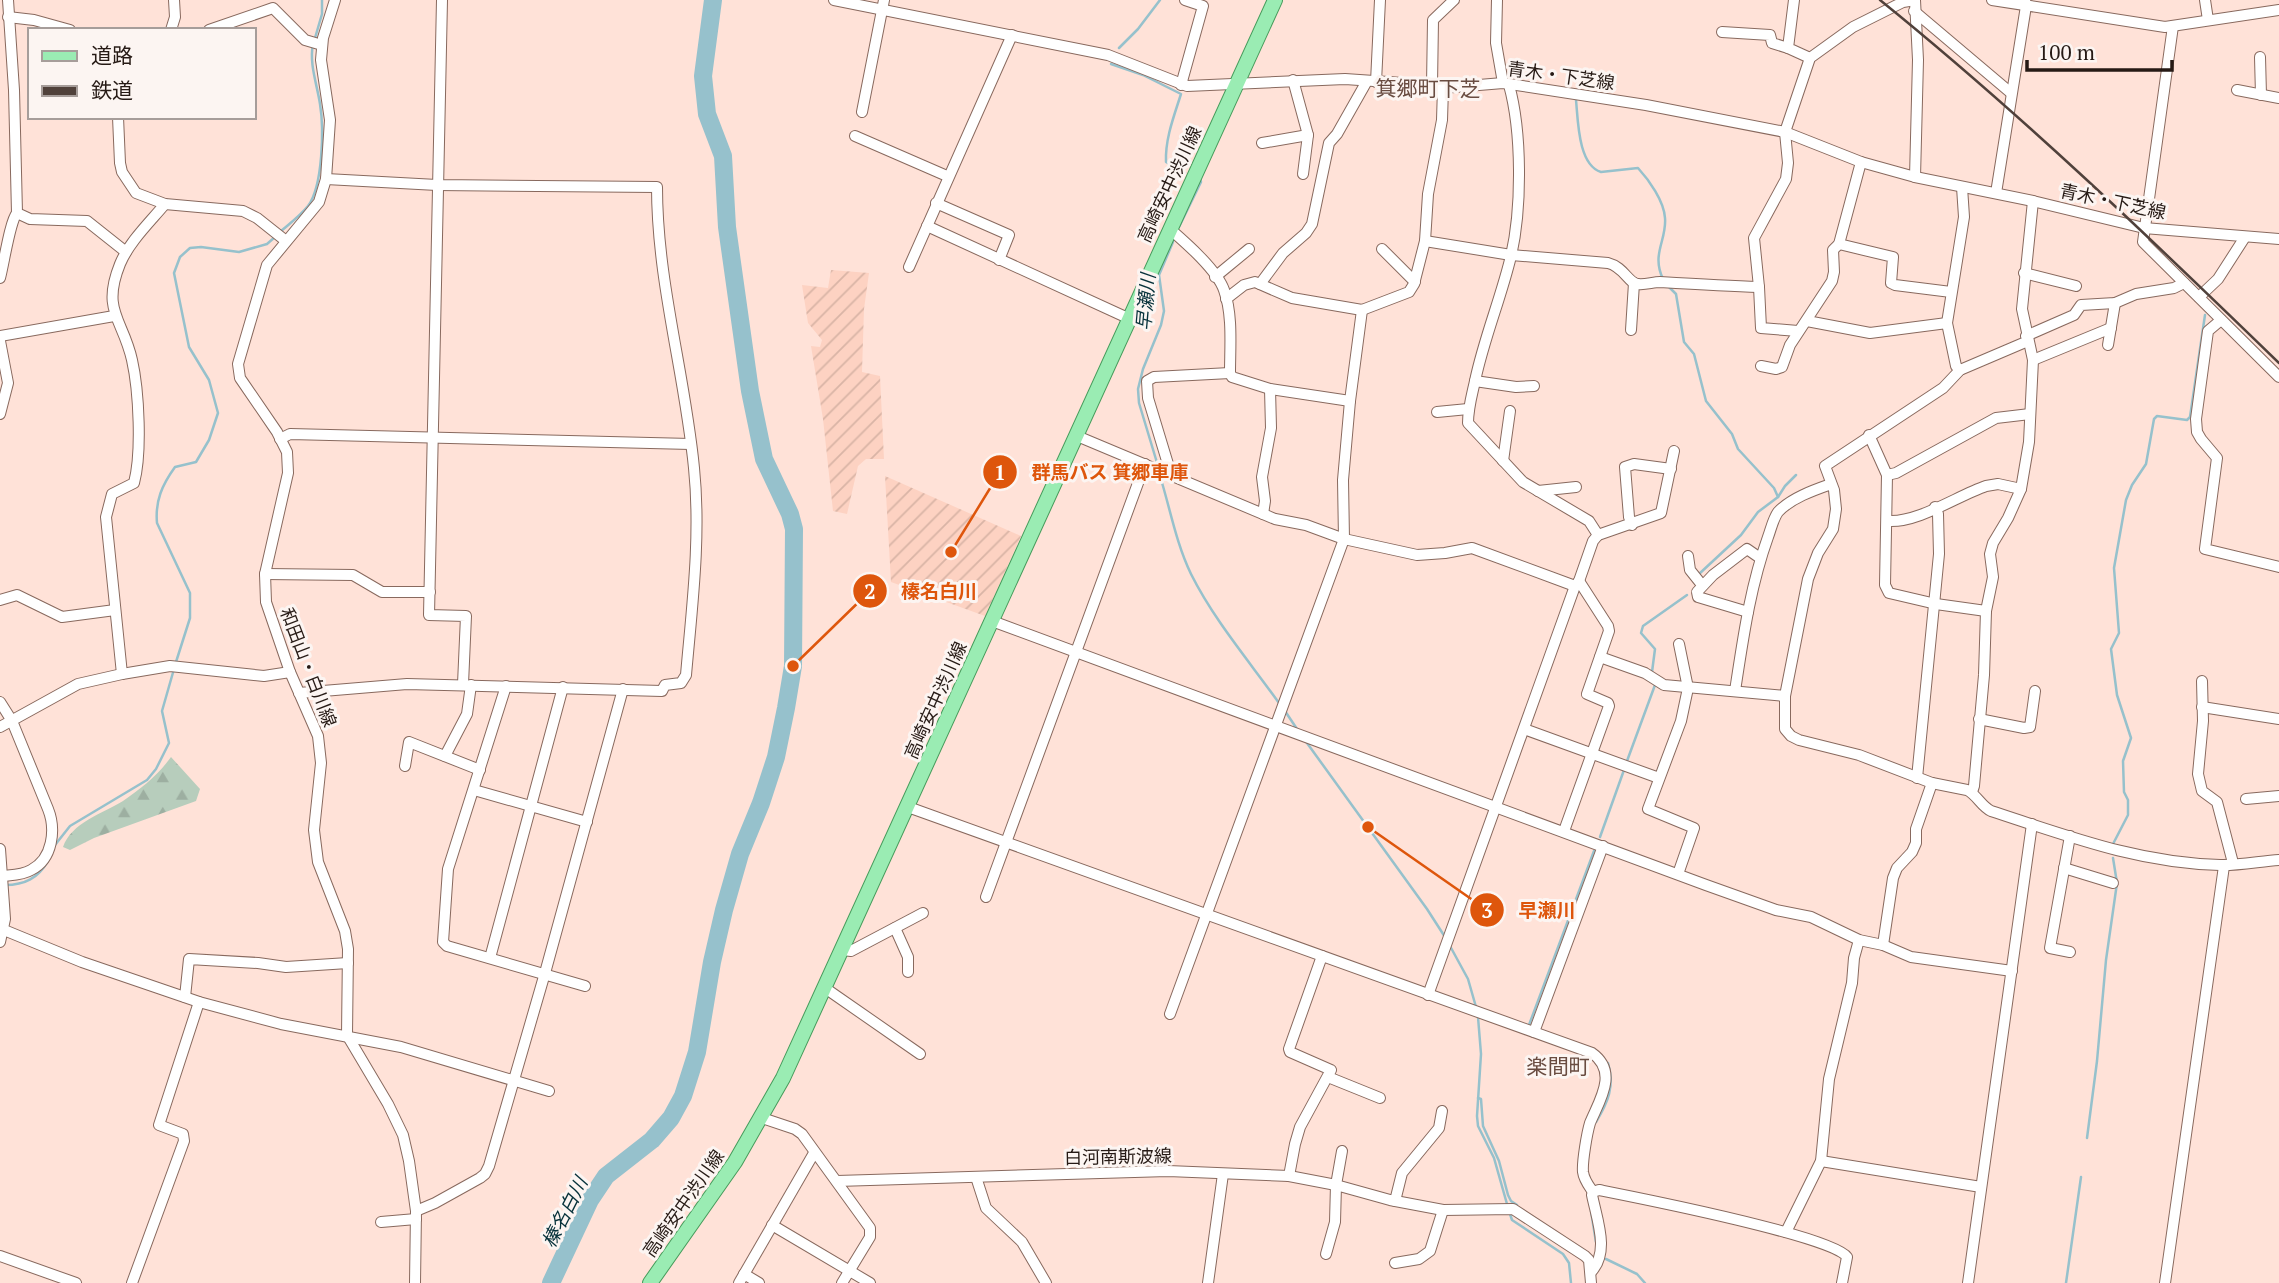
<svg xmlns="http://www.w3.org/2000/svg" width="2279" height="1283" viewBox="0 0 2279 1283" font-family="'PT Serif','Noto Sans JP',serif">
<defs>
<pattern id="industrial-furrows" width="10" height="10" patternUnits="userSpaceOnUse" patternTransform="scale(1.75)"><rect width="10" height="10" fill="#fdd2c2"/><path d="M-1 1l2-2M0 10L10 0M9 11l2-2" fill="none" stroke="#d9b4a6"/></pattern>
<pattern id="forest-firs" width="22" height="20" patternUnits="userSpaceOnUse" patternTransform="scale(1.75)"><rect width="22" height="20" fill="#b7cdbc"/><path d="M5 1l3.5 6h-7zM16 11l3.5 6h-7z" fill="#9dafa1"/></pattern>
</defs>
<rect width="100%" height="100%" fill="#ffe2d8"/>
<!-- industrial -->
<g fill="url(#industrial-furrows)">
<path d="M 831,270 L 869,273 L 864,309 L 862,372 L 880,376 L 884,459 L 866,459 L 858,466 L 847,514 L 833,511 L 823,419 L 811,346 L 820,347 L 822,340 L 808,323 L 802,285 L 828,288 Z"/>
<path d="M 885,476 L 1021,536 L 985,616 L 891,582 Z"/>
</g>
<!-- forest -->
<path fill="url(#forest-firs)" d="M 171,757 L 200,789 L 196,801 L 94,838 L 70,850 L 63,847 C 71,823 103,813 123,801 C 142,788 158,775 171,757 Z"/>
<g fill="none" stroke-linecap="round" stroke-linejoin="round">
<!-- stream -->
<g stroke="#96c1cc" stroke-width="2.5">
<path d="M 315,38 L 322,14 L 322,0"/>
<path d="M 1119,48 L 1138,29 L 1160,0"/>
<path d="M 1111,64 L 1143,75 L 1181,94 C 1174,116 1165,139 1166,162 L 1185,173"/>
<path d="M 1576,100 C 1578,120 1578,165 1601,172 L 1638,168 C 1649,180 1664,201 1665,218 C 1667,240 1651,254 1663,279"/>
<path d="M 1179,227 L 1201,182 L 1200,179"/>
<path d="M 280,232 C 289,224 300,216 308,206 C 323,186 324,128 320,104 C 317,84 309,64 313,44"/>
<path d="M 1669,287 L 1676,294 L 1684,342 L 1694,354 L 1706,401 L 1732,434 L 1738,449 L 1774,488 L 1778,497"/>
<path d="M 1158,466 L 1139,403 L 1138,389 L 1143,369 L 1161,325 L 1164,311 L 1159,275 L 1173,242"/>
<path d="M 1160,476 C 1170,508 1176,543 1191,574 C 1214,620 1249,661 1279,703"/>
<path d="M 1699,574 L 1741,535 L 1758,512 L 1778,497 L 1785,486 L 1796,475"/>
<path d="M 176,662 L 190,618 L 190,593 L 157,523 C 155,501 162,485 175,467 L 196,462 L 209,440 L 218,413 L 209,380 L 189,347 L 174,273 L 180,257 L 190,248 L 201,247 L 239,252 L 267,244 L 275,237"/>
<path d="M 1652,672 L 1655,649 L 1641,633 L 1643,626 L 1687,595"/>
<path d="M 1285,711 L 1297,729"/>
<path d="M 1307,743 L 1427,909 L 1445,937"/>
<path d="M 1627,761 L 1655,685"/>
<path d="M 1600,837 L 1624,770"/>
<path d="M 2113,844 L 2128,815 L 2128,800 L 2124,792 L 2123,761 L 2131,738 L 2117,695 L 2111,649 L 2119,633 L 2114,568 L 2126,500 L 2132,485 L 2146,464 L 2154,419 L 2157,416 L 2187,420 L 2190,417 L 2205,315"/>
<path d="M 55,845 L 70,826 L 147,780 L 156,769 L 169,743 L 162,711 L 174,669"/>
<path d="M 5,885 C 25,885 38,878 48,861"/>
<path d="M 1450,946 L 1468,979 L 1476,1007"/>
<path d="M 1478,1017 L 1481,1054 L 1477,1116 L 1478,1126 L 1494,1158 L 1507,1204"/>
<path d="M 1529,1025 L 1594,851"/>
<path d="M 1478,1098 L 1481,1099 L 1483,1126 L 1499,1161 L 1508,1195 L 1511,1201 L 1517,1205"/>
<path d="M 1596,1122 C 1608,1102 1615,1086 1608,1063"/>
<path d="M 2087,1138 L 2097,1061 L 2106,960 L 2117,883 L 2113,858"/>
<path d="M 1591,1211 L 1596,1242"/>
<path d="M 1510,1214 L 1512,1220 L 1563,1254 L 1569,1263 L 1571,1283"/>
<path d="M 1606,1259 L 1637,1274 L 1645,1283"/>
<path d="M 2066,1283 L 2081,1177"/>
</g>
<!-- river -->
<path stroke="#96c1cc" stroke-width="18" d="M 551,1283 L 590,1200 L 606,1176 L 652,1140 L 671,1118 L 683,1096 L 697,1052 L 712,962 L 724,910 L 740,854 L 761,803 L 776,757 L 786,708 L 793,666 L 794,529 L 790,514 L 764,459 L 750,391 L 727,227 L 723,156 L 707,114 L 703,76 L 713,0"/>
<!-- minor casing -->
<g stroke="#88695e" stroke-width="12">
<g id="minor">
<path d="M 8,0 L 14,90 L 17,213 L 30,219 L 87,221 L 126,252"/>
<path d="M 335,0 L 323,38 L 321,60 L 330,120 L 326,179 L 319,202 L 267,265 L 238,364 L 240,378 L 277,432 L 287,452 L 288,473 L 265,574 L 266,602 L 290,672 L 318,736 L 321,763 L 314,830 L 318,862 L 345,931 L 348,949 L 347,1035 L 388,1104 L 403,1135 L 409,1161 L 416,1211 L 415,1283"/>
<path d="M 442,0 L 429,615 L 466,616 L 463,684"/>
<path d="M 834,0 L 1108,55 L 1187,86 L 1345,79 L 1432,85 L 1443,88 L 1503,83 L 1646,105 L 1785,132 L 1861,162 L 1915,177 L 2033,201 L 2144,228 L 2279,239"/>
<path d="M 1497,0 L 1496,43 L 1503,83"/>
<path d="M 1794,0 L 1788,48 L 1810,58"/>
<path d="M 1992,0 L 2165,27 L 2279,10"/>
<path d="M 2205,0 L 2208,20"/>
<path d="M 1914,11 L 2011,93"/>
<path d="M 8,17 L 34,20 L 70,30"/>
<path d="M 2173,26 L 2143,242 L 2279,377"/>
<path d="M 171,30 L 175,17 L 174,0"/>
<path d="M 209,30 L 273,8 L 305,40 L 322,45"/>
<path d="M 1722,32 L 1770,35 L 1772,43 L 1788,48"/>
<path d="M 2260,57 L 2261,95"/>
<path d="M 1376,82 L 1380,0"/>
<path d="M 1181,85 L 1203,6 L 1185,0"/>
<path d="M 1432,85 L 1433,20 L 1454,0"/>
<path d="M 2237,90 L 2279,98"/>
<path d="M 862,112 L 884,0"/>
<path d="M 118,117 L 120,163 L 122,172 L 136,193 L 165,204 L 243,211 L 257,218 L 286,241"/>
<path d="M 855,136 L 947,176"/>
<path d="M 1262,143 L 1308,135 L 1293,80"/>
<path d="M 1303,174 L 1308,135"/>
<path d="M 1915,177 L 1918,60 L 1915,0"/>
<path d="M 1996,193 L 2026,6 L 2025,0"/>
<path d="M 936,203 L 1009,235 L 999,260"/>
<path d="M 927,226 L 1130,319"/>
<path d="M 1170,229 C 1186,243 1217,270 1224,290 C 1233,315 1230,347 1230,373 L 1232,377 L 1270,389 L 1350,401"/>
<path d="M 1425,241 L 1511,255 L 1608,263 C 1624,267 1628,283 1638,284 C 1645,285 1653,282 1660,282 C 1693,284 1726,286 1759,287"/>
<path d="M 1839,244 L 1893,257 L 1891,283 L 1895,285 L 1951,292"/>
<path d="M 1382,249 L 1415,282"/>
<path d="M 909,267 L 1012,35"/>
<path d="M 2024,273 L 2076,286"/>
<path d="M 1215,277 L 1249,249"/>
<path d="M 0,278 C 4,263 10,221 17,213"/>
<path d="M 1260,284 L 1283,253 L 1306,233 L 1312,224 L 1329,143 L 1337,134 L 1367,81"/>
<path d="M 2199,297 L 2218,279 L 2245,237"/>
<path d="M 1226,299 L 1244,285 L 1255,282 L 1292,298 L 1362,310 L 1409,292 L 1414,284 L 1425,241 L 1428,194 L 1442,120 L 1443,88"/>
<path d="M 2221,320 L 2208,331 L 2196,419 L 2197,432 L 2201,439 L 2217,458 L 2205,549 L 2279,567"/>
<path d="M 1807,321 L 1870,333 L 1947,323"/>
<path d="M 1631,330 L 1634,283"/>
<path d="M 1798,331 L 1761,328 L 1759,287 L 1754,238 L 1786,179 L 1788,163 L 1785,132 L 1810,58 L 1853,27 L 1903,2 L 1915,0"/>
<path d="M 0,336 L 114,316"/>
<path d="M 2026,336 L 2074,315 L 2081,305 L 2115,303 L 2136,294 L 2174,288 L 2184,283"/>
<path d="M 0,341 L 8,383 L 0,414"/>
<path d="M 2028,341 L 1960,370 L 1943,388 L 1825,466 L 1834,490 L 1836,509 L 1833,529 L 1818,553 L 1808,579 L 1785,696 L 1785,729 L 1791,736 L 1799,740 L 1859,755 L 1932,783 L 1967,790 C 1977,795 1981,806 1991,811 C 2068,836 2138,863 2220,865 C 2236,866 2262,861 2279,860"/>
<path d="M 2108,345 L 2115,303"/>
<path d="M 2033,360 L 2111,328"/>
<path d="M 1761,366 L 1776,369 L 1782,367 L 1790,345 L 1832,281 L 1834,272 L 1833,250 L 1839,244 L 1861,162"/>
<path d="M 1960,370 L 1956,366 L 1947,323 L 1964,217 L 1962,187"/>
<path d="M 1475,381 L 1516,387 L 1534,386"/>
<path d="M 1437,412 L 1468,409"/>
<path d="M 1869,435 L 1887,475 L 1885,585 L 1889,593 L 1936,604 L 1986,611"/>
<path d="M 1077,436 L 1275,519 L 1306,525 L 1344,539 L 1417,555 L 1445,553 L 1472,548 L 1575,586"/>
<path d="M 280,439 L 290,434 L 691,444"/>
<path d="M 1503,461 L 1510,411"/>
<path d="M 1171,474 L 1148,398 L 1147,381 L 1154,377 L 1230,373"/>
<path d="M 1887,475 L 1896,473 L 1996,418 L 2030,414"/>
<path d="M 1538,491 L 1576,487"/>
<path d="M 1263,514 L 1265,501 L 1262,477 L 1271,428 L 1270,389"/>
<path d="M 1888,521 C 1918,523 1957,496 1986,486 L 1998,484 L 2021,489"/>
<path d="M 1632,525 L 1629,517 L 1625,467 L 1634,464 L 1671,469"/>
<path d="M 1598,535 L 1661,513 L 1674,451"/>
<path d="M 1688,556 L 1690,570 L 1702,585"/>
<path d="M 265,574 L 353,575 L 382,592 L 430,592"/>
<path d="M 0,600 L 17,595 L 62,617 L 115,610"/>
<path d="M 1748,612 L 1698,597 L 1697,592 L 1713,575 L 1747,549 L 1760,558"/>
<path d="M 992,621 L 1706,885 L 1776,910 L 1811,917 L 1859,940 L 1883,945 L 1911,957 L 2012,971"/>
<path d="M 1600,657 L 1645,673 L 1664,685 L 1785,696"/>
<path d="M 122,674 L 106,517 L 112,494 L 134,483 C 142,453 139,391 132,360 C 123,319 101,311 120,264 C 129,242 150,222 165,204"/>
<path d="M 2202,681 L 2203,721 L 2198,774 L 2202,791 L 2217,802 L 2233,863"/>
<path d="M 506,686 L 448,869 L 443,942 L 447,946 L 585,986"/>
<path d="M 1735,691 C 1743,639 1750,587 1768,537 C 1771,529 1773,519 1778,512 C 1791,498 1814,490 1831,484"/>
<path d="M 299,693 L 407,684 L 662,691 L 665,685 L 681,683 L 686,675 C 692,606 701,537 694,468 C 685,374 657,282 657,187 L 437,185 L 326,179"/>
<path d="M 0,702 L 12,721 L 48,809 C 56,829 53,859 31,870 C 23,875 12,875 3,876"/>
<path d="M 2202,707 L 2279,719"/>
<path d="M 1979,719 L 2024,728 L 2030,727 L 2035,691"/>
<path d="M 0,727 L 78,684 L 122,674 L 170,666 L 264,676 L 290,672"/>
<path d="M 1524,729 L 1659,778"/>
<path d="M 445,756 L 467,714 L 471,685"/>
<path d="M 405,766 L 409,742 L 480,770"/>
<path d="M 1917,778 L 1939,554 L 1938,514 L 1935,507"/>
<path d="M 474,790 L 587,822"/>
<path d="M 1972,792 L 1974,786 L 1984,675 L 1986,611 L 1993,577 L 1990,554 L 1993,543 L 2008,518 L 2021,489 L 2029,442 L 2033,360 L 2022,309 L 2033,201"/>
<path d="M 2246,799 L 2279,796"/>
<path d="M 908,807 L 1592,1053 C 1619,1072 1599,1101 1590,1123 C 1587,1133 1582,1162 1583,1172 C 1584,1180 1589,1186 1593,1192"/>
<path d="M 1564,831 L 1609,706 L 1608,703 L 1587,694 L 1609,631 L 1608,626 L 1579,581"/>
<path d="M 0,849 L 5,919 L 0,942"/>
<path d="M 2064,868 L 2113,883"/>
<path d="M 1678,874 L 1694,828 L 1648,809 L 1681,721 L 1688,688 L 1679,644"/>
<path d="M 986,897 L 1145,464"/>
<path d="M 895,928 L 908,957 L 908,972"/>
<path d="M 4,930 L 82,962 L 199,1002 L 281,1024 L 401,1047 L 549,1091"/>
<path d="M 1883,945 L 1893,878 L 1897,868 L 1912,852 L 1916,843 L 1916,829 L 1932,783"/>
<path d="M 843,950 L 851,951 L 923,913"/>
<path d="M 2070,952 L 2050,948 L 2070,836"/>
<path d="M 490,958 L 563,687"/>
<path d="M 825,988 L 920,1054"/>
<path d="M 1428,995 L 1575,586 L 1579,581 L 1593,541 L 1598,535 L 1589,521 L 1523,482 L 1468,423 C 1468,408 1472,395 1475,381 C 1484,338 1501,298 1511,256 C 1522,208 1522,132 1509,85"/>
<path d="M 185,997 L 189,959 L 258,963 L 286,967 L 348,963"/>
<path d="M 1170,1014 L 1344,539 L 1343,480 L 1350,401 L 1362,310"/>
<path d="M 1534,1032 L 1603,846"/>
<path d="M 1328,1077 L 1380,1098"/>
<path d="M 762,1118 L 795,1129 L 802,1134 L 870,1228 L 870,1237 L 842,1283"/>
<path d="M 1821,1161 L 1981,1187"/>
<path d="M 1289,1176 L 1295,1144 L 1300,1127 L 1331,1070 L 1290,1052 L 1289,1049 L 1322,956"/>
<path d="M 976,1177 L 986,1208 L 1022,1242 L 1046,1283"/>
<path d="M 837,1181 L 1168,1171 L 1289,1176 L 1336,1185 L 1390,1200 L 1443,1210 L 1513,1209 L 1585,1256 L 1589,1260 L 1591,1283"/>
<path d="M 1395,1201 L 1402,1173 L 1439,1128 L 1442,1111"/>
<path d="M 416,1211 L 435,1203 L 480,1178 L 485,1174 L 489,1166 L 545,973 L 623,689"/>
<path d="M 381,1222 L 416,1219"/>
<path d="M 772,1225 L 870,1283"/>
<path d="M 1786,1232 L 1821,1161 L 1829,1079 L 1852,983 L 1854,958 L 1859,940"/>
<path d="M 1326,1254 L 1335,1222 L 1336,1185 L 1342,1151"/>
<path d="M 0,1256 L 76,1283"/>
<path d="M 1395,1263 L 1419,1259 L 1430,1251 L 1443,1210"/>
<path d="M 1591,1272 C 1610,1252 1597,1220 1592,1195 L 1593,1192 L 1599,1190 C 1634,1197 1833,1236 1847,1257 L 1842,1283"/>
<path d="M 744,1274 L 759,1283"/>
<path d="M 132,1283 L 184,1141 L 183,1134 L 159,1125 L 199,1002"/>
<path d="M 739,1283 L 814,1153"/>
<path d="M 1208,1283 L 1223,1174"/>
<path d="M 1968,1283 L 2032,824"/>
<path d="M 2165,1283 L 2224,866"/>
</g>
</g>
<!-- major casing -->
<g stroke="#469b5b" stroke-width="16">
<path id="major" d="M 650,1283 L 735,1162 L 783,1078 L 1275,0"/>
</g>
<!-- minor -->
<use href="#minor" stroke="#fff" stroke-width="10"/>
<!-- major -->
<use href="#major" stroke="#9aecb3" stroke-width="14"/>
<!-- rail -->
<path stroke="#50413b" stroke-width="2.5" d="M 1880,0 C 2020,113 2150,238 2279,363"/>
</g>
<g text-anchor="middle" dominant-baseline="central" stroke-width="6" stroke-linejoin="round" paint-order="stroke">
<!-- street labels -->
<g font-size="18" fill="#261a15" stroke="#fcf5f2">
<text transform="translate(1561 75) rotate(8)">青木・下芝線</text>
<text transform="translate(1169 184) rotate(-65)">高崎安中渋川線</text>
<text transform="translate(2113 201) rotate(12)">青木・下芝線</text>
<text transform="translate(309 667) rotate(69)">和田山・白川線</text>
<text transform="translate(935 700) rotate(-66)">高崎安中渋川線</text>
<text transform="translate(1118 1156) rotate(-1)">白河南斯波線</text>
<text transform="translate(683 1203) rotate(-55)">高崎安中渋川線</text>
</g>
<!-- water labels -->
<g font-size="19" font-style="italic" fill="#06313a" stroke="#fcf5f2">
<text transform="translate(1145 302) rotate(-85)">早瀬川</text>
<text transform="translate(564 1212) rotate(-63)">榛名白川</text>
</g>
<!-- quarter labels -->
<g font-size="21" fill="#694c41" stroke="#fcf5f2">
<text x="1428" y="88">箕郷町下芝</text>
<text x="1558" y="1066">楽間町</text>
</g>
</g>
<!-- callouts -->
<path fill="none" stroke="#de560c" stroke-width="2.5" d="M951 552L1000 472M793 666L870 591M1368 827L1487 910"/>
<g fill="#de560c" stroke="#fcf5f2" stroke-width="2.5">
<circle cx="951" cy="552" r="7"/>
<circle cx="793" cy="666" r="7"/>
<circle cx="1368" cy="827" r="7"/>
<circle cx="1000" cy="472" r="18"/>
<circle cx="870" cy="591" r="18"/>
<circle cx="1487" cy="910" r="18"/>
</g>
<g font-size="21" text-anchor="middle" font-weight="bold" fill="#fff">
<text x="1000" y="480">1</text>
<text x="870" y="599">2</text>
<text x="1487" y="918">3</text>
</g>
<g font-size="19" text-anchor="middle" font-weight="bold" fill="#de560c" stroke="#fcf5f2" stroke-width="6" stroke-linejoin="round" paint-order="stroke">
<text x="1110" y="479">群馬バス 箕郷車庫</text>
<text x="939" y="598">榛名白川</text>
<text x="1547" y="917">早瀬川</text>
</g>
<!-- legend -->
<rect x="28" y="28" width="228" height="91" fill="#fcf5f2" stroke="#a69d9a" stroke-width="2"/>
<rect x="42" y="51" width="35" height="10" fill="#9aecb3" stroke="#a69d9a" stroke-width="2"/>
<text x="91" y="63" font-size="21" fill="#261a15">道路</text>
<rect x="42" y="86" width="35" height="10" fill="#50413b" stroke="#a69d9a" stroke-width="2"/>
<text x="91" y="98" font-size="21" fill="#261a15">鉄道</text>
<!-- scale -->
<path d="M2027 60v10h145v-10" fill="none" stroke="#261a15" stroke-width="3.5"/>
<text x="2038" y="60" font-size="21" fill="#261a15" stroke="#fcf5f2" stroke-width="5" paint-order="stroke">100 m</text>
</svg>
